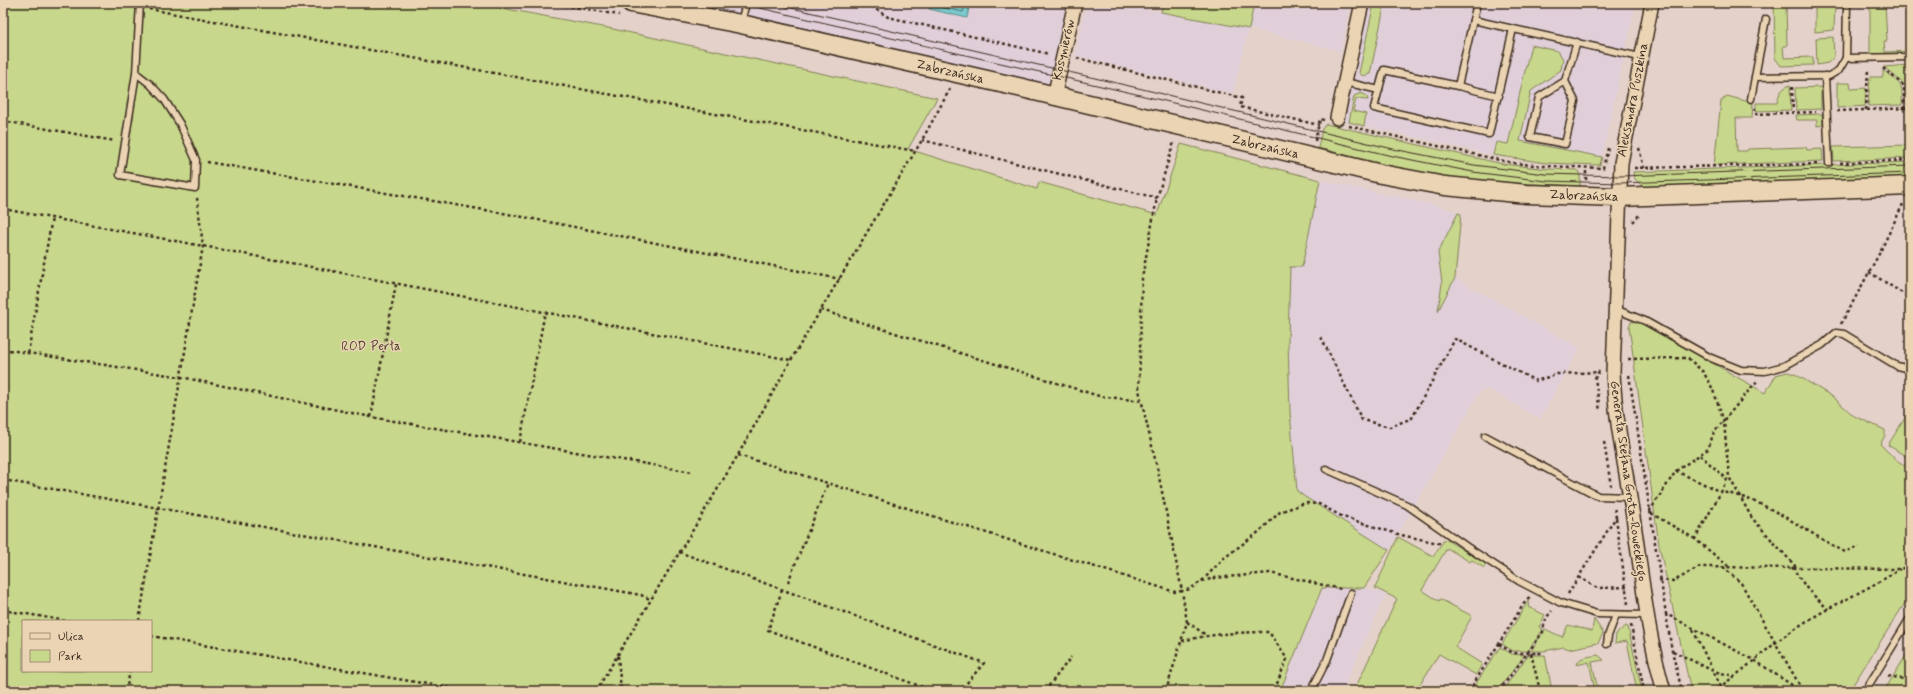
<svg xmlns="http://www.w3.org/2000/svg" width="1913" height="694" viewBox="0 0 1913 694" font-family="Mynerve,sans-serif">
<rect width="100%" height="100%" fill="#e4d1c9"/>
<filter id="ink" filterUnits="userSpaceOnUse"><feTurbulence type="fractalNoise" baseFrequency=".025" numOctaves="2"/><feDisplacementMap in="SourceGraphic" scale="8" xChannelSelector="R" yChannelSelector="G"/><feConvolveMatrix kernelMatrix="1 2 1 2 8 2 1 2 1" color-interpolation-filters="sRGB"/></filter>
<g filter="url(#ink)">
<!-- built -->
<g fill="#e0cfd9">
<path d="M 631,3 L 1075,3 L 1054,97 Z"/>
<path d="M 1087,3 L 1115,3 L 1248,29 L 1254,3 L 1351,3 L 1341,51 L 1249,29 L 1233,94 L 1075,56 Z"/>
<path d="M 1369,3 L 1636,3 L 1600,165 L 1546,163 L 1493,155 L 1344,121 Z"/>
<path d="M 1306,177 L 1440,206 L 1461,214 L 1455,278 L 1580,348 L 1540,419 L 1488,389 L 1480,391 L 1389,550 L 1305,497 L 1297,491 L 1290,412 L 1288,340 L 1290,266 L 1304,179 Z"/>
<path d="M 1322,588 L 1364,588 L 1386,594 L 1342,691 L 1280,691 Z"/>
</g>
<!-- green -->
<g fill="#c7d78c" stroke="#818055" fill-rule="evenodd">
<path d="M 3,3 L 474,3 L 608,28 L 937,98 L 908,149 L 1037,189 L 1039,182 L 1157,215 L 1181,144 L 1320,180 L 1302,267 L 1290,267 L 1288,340 L 1290,412 L 1297,491 L 1305,497 L 1389,550 L 1364,588 L 1322,588 L 1280,691 L 3,691 ZM 23,621 L 151,621 L 151,671 L 23,671 Z"/>
<path d="M 1163,3 L 1254,3 L 1249,29 L 1161,12 Z"/>
<path d="M 1374,3 L 1385,3 L 1370,74 L 1363,76 L 1359,73 Z"/>
<path d="M 1774,3 L 1786,3 L 1787,46 L 1783,46 L 1784,58 L 1813,57 L 1813,65 L 1781,66 L 1775,58 Z"/>
<path d="M 1815,3 L 1835,3 L 1834,30 L 1815,32 Z"/>
<path d="M 1870,3 L 1885,3 L 1887,41 L 1884,41 L 1885,52 L 1910,51 L 1910,55 L 1870,57 Z"/>
<path d="M 1833,37 L 1834,57 L 1828,63 L 1817,65 L 1816,38 Z"/>
<path d="M 1531,45 L 1558,51 L 1563,59 L 1561,70 L 1531,91 L 1520,141 L 1602,157 L 1600,165 L 1546,163 L 1493,155 L 1496,142 L 1508,144 Z"/>
<path d="M 1910,65 L 1910,85 L 1905,85 L 1884,67 Z"/>
<path d="M 1883,70 C 1901,84 1903,82 1902,105 L 1868,106 L 1870,77 L 1883,77 Z"/>
<path d="M 1837,83 L 1850,83 L 1851,89 L 1866,88 L 1865,106 L 1837,108 Z"/>
<path d="M 1790,85 L 1791,110 L 1756,111 L 1756,103 L 1777,103 C 1779,93 1781,89 1790,85 Z"/>
<path d="M 1821,87 L 1821,109 L 1796,110 L 1795,88 Z"/>
<path d="M 1361,93 L 1367,96 L 1368,100 L 1356,99 L 1353,111 L 1366,114 L 1364,126 L 1349,122 L 1354,96 Z"/>
<path d="M 1727,96 L 1753,103 L 1752,118 L 1736,118 L 1737,151 L 1747,151 L 1748,149 L 1806,147 L 1807,150 L 1822,149 L 1823,161 L 1714,165 L 1721,101 Z"/>
<path d="M 1822,114 L 1823,125 L 1817,126 L 1817,120 L 1797,120 L 1796,115 Z"/>
<path d="M 1326,124 L 1503,164 L 1548,169 L 1577,170 L 1580,172 L 1580,186 C 1532,184 1476,182 1428,174 C 1391,167 1355,157 1318,148 L 1322,129 Z"/>
<path d="M 1910,145 L 1910,158 L 1834,161 L 1833,147 Z"/>
<path d="M 1910,162 L 1910,178 L 1644,188 L 1634,178 L 1633,172 Z"/>
<path d="M 1458,213 L 1461,214 L 1455,278 L 1438,311 L 1442,283 L 1438,252 Z"/>
<path d="M 1639,321 L 1765,393 L 1776,375 L 1787,372 L 1795,374 L 1833,397 L 1854,416 L 1885,430 L 1885,436 L 1880,444 L 1895,459 L 1910,469 L 1910,595 L 1849,691 L 1691,691 L 1659,545 L 1629,326 L 1631,322 Z"/>
<path d="M 1910,410 L 1910,459 L 1888,445 Z"/>
<path d="M 1398,537 L 1433,556 L 1445,539 L 1486,564 L 1484,568 L 1472,560 L 1470,562 L 1447,548 L 1422,590 L 1439,601 L 1440,599 L 1472,616 L 1455,647 L 1482,664 L 1476,675 L 1439,654 L 1416,691 L 1354,691 L 1397,599 L 1375,588 Z"/>
<path d="M 1530,598 L 1528,607 L 1545,615 L 1539,627 L 1543,629 L 1542,631 L 1528,651 L 1513,651 L 1502,644 Z"/>
<path d="M 1594,619 L 1603,633 L 1598,643 L 1569,649 L 1564,647 L 1544,651 L 1531,651 L 1545,629 L 1562,637 L 1568,625 L 1592,631 Z"/>
<path d="M 1626,626 L 1628,627 L 1642,691 L 1637,691 L 1627,641 L 1615,643 L 1616,634 Z"/>
<path d="M 1500,647 L 1512,654 L 1525,655 L 1497,691 L 1471,691 Z"/>
<path d="M 1910,649 L 1910,691 L 1884,691 Z"/>
<path d="M 1528,655 L 1545,655 L 1552,691 L 1502,691 Z"/>
<path d="M 1598,655 L 1604,660 L 1592,662 L 1598,691 L 1595,691 L 1589,662 L 1577,665 C 1578,656 1590,657 1598,655 Z"/>
</g>
<!-- water -->
<path fill="#79cbcf" stroke="#608b88" d="M 930,3 L 970,3 L 967,18 L 929,9 Z"/>
<g fill="none" stroke-linecap="round" stroke-linejoin="round">
<!-- shore -->
<path stroke="#546a65" stroke-width="1" d="M 934,3 L 935,6 L 963,12 L 966,3"/>
<!-- stream -->
<path stroke="#608b88" stroke-width="5" d="M 720,687 L 721,691"/>
<!-- lane casing -->
<g stroke="#3b2a1e" stroke-width="9">
<g id="lane">
<path d="M 1477,3 L 1473,20 L 1640,57"/>
<path d="M 1766,19 L 1755,77 L 1829,76 L 1839,70 L 1846,58 L 1847,3"/>
<path d="M 1473,20 L 1458,86 L 1384,70 L 1374,108 L 1489,134 L 1513,29"/>
<path d="M 741,22 L 746,3"/>
<path d="M 1846,58 L 1910,57"/>
<path d="M 136,73 L 150,84 L 164,99 L 180,124 L 196,160 L 195,188 L 120,175 L 136,73 L 140,3"/>
<path d="M 1825,76 L 1829,163"/>
<path d="M 1565,81 L 1539,97 L 1530,137 L 1565,144 L 1575,101 L 1565,81 L 1577,42"/>
<path d="M 1345,82 L 1379,90"/>
<path d="M 1458,86 L 1499,96"/>
<path d="M 1751,99 L 1755,77"/>
<path d="M 1615,309 L 1645,321 L 1711,358 L 1741,370 L 1765,371 L 1784,366 L 1822,345 L 1836,333 L 1844,334 L 1897,366 L 1910,369"/>
<path d="M 1485,436 L 1598,496 L 1630,497"/>
<path d="M 1326,469 L 1407,505 L 1467,547 L 1519,581 L 1561,603 L 1597,614 L 1647,615"/>
<path d="M 1607,644 L 1608,636 L 1616,615"/>
<path d="M 1311,691 L 1327,660 L 1351,593"/>
<path d="M 1865,691 L 1910,618"/>
</g>
</g>
<!-- street casing -->
<g stroke="#3b2a1e" stroke-width="16">
<g id="street">
<path d="M 1652,3 L 1621,163 L 1613,372 C 1615,420 1626,469 1633,517 C 1642,575 1647,634 1664,691"/>
<path d="M 1054,97 L 1075,3"/>
<path d="M 1337,118 L 1362,3"/>
</g>
</g>
<!-- secondary casing -->
<g stroke="#3b2a1e" stroke-width="21">
<path id="secondary" d="M 631,3 L 741,24 L 1018,87 L 1381,174 L 1445,186 L 1527,194 L 1619,197 L 1910,186"/>
</g>
<!-- path -->
<g stroke="#3b2a1e" stroke-width="2.5" stroke-dasharray="3 3" stroke-linecap="butt">
<path d="M 118,3 L 130,5"/>
<path d="M 553,3 L 619,15"/>
<path d="M 866,3 L 888,17 L 1049,54"/>
<path d="M 1764,3 L 1765,9"/>
<path d="M 149,9 L 915,151"/>
<path d="M 1077,58 L 1242,98 L 1240,107 L 1319,125"/>
<path d="M 1883,68 L 1904,86 L 1904,109"/>
<path d="M 1792,87 L 1793,112"/>
<path d="M 1755,108 L 1755,114 L 1816,112"/>
<path d="M 1866,110 L 1868,69"/>
<path d="M 1837,111 L 1910,108"/>
<path d="M 3,121 L 115,141"/>
<path d="M 1349,126 L 1513,163 L 1544,166 L 1603,168 L 1608,148"/>
<path d="M 922,140 L 1157,198"/>
<path d="M 1315,141 L 1320,119 L 1324,120"/>
<path d="M 1639,148 L 1644,168"/>
<path d="M 207,162 L 508,214 L 840,279"/>
<path d="M 1840,163 L 1910,160"/>
<path d="M 1634,168 L 1819,164"/>
<path d="M 1586,180 L 1586,168"/>
<path d="M 3,209 L 203,246 L 791,360"/>
<path d="M 1633,222 L 1640,214"/>
<path d="M 1869,272 L 1910,298"/>
<path d="M 821,310 L 1099,396 L 1142,401"/>
<path d="M 1841,324 L 1879,254 L 1903,204"/>
<path d="M 1321,337 L 1362,420 L 1390,427 L 1412,418 L 1455,339 L 1536,381 L 1557,374 L 1599,372"/>
<path d="M 3,349 L 181,377 L 371,417 L 693,472"/>
<path d="M 28,353 L 52,218"/>
<path d="M 1628,359 L 1688,358 L 1703,372 L 1710,383 L 1716,398 L 1724,422 L 1729,477 L 1752,518 L 1796,567"/>
<path d="M 1599,371 L 1595,378 L 1600,411"/>
<path d="M 1629,375 L 1666,614 L 1754,660 L 1801,691"/>
<path d="M 371,417 L 396,284"/>
<path d="M 520,442 L 545,312"/>
<path d="M 1604,442 L 1611,486"/>
<path d="M 738,455 L 1175,592 L 1182,591 L 1158,472 L 1139,390 L 1142,278 L 1157,198 L 1174,142"/>
<path d="M 1700,455 L 1727,479 L 1721,492 C 1767,499 1805,532 1845,552 L 1859,546"/>
<path d="M 1676,471 L 1708,449 L 1714,432 L 1757,381"/>
<path d="M 3,480 L 641,595 L 650,599"/>
<path d="M 1616,518 L 1628,604"/>
<path d="M 1695,539 L 1649,512 L 1676,471 L 1721,492 L 1695,539 L 1728,566"/>
<path d="M 679,552 L 984,663 L 960,691"/>
<path d="M 1723,567 L 1741,583 L 1803,691"/>
<path d="M 1792,567 L 1808,590 L 1828,609"/>
<path d="M 1579,577 L 1597,588 L 1629,587"/>
<path d="M 1659,580 L 1674,581 L 1700,567 L 1900,569 L 1910,566"/>
<path d="M 1202,581 L 1224,558 L 1260,531 L 1280,512 L 1305,503 L 1319,504 L 1343,517 L 1401,535 L 1443,544"/>
<path d="M 788,582 L 828,483"/>
<path d="M 782,590 L 768,630 L 933,691"/>
<path d="M 1568,594 L 1616,517 L 1614,507"/>
<path d="M 3,610 L 67,621"/>
<path d="M 1666,614 L 1672,651 L 1682,691"/>
<path d="M 139,621 L 203,246 L 197,198"/>
<path d="M 1187,622 L 1206,635"/>
<path d="M 1631,625 L 1644,691"/>
<path d="M 1693,630 L 1721,687 L 1727,691"/>
<path d="M 151,636 L 467,691"/>
<path d="M 1182,641 C 1211,634 1239,632 1269,632 L 1287,659 L 1274,691"/>
<path d="M 1499,644 L 1513,653 L 1544,653"/>
<path d="M 1673,651 L 1713,671 L 1734,676"/>
<path d="M 1531,653 L 1540,691"/>
<path d="M 618,656 L 621,691"/>
<path d="M 1888,676 L 1910,680"/>
<path d="M 126,691 L 130,671"/>
<path d="M 596,691 L 738,455 L 791,360 L 922,140 L 950,89"/>
<path d="M 1045,691 L 1071,657"/>
<path d="M 1166,691 L 1187,622 L 1182,591 L 1190,589 L 1202,581 L 1215,578 L 1270,573 L 1341,589"/>
<path d="M 1469,691 L 1525,602 L 1530,597"/>
<path d="M 1499,691 L 1543,632 C 1544,623 1546,617 1552,611"/>
<path d="M 1713,691 C 1743,673 1767,647 1796,628 C 1829,606 1866,591 1900,569"/>
</g>
<!-- lane -->
<use href="#lane" stroke="#ead4b3" stroke-width="6"/>
<!-- street -->
<use href="#street" stroke="#ead4b3" stroke-width="13"/>
<!-- secondary -->
<use href="#secondary" stroke="#ead4b3" stroke-width="18"/>
<!-- tram -->
<g stroke="#3b2a1e" stroke-width="1">
<path d="M 738,3 L 1136,94 L 1392,156 L 1473,172 L 1546,181 L 1620,183 L 1910,173"/>
<path d="M 770,3 L 1138,88 L 1393,149 L 1474,165 L 1545,174 L 1620,176 L 1910,166"/>
</g>
</g>
</g>
<g text-anchor="middle" dominant-baseline="central" stroke-width="3" stroke-linejoin="round" paint-order="stroke">
<!-- street labels -->
<g font-size="13" fill="#3b2a1e" stroke="#ead4b3">
<text transform="translate(1064 50) rotate(-77)">Kosynierów</text>
<text transform="translate(950 72) rotate(13)">Zabrzańska</text>
<text transform="translate(1633 100) rotate(-79)">Aleksandra Puszkina</text>
<text transform="translate(1265 147) rotate(13)">Zabrzańska</text>
<text transform="translate(1584 196) rotate(2)">Zabrzańska</text>
<text transform="translate(1628 481) rotate(82)">Generała Stefana Grota-Roweckiego</text>
</g>
<!-- park labels -->
<g font-size="13" fill="#50442e" stroke="#ead4b3">
<text x="371" y="346">ROD Perła</text>
</g>
</g>
<!-- margin -->
<rect width="1913" height="694" fill="none" stroke="#ead4b3" stroke-width="16"/>
<rect x="8" y="8" width="1897" height="678" fill="none" stroke="#3b2a1e" stroke-width="1.5" filter="url(#ink)"/>
<!-- legend -->
<rect x="22" y="620" width="130" height="52" fill="#ead4b3" stroke="#a49077"/>
<rect x="30" y="633" width="20" height="6" fill="#ead4b3" stroke="#a49077"/>
<text x="58" y="640" font-size="12" fill="#3b2a1e">Ulica</text>
<rect x="30" y="650" width="20" height="12" fill="#c7d78c" stroke="#a49077"/>
<text x="58" y="660" font-size="12" fill="#3b2a1e">Park</text>
</svg>
